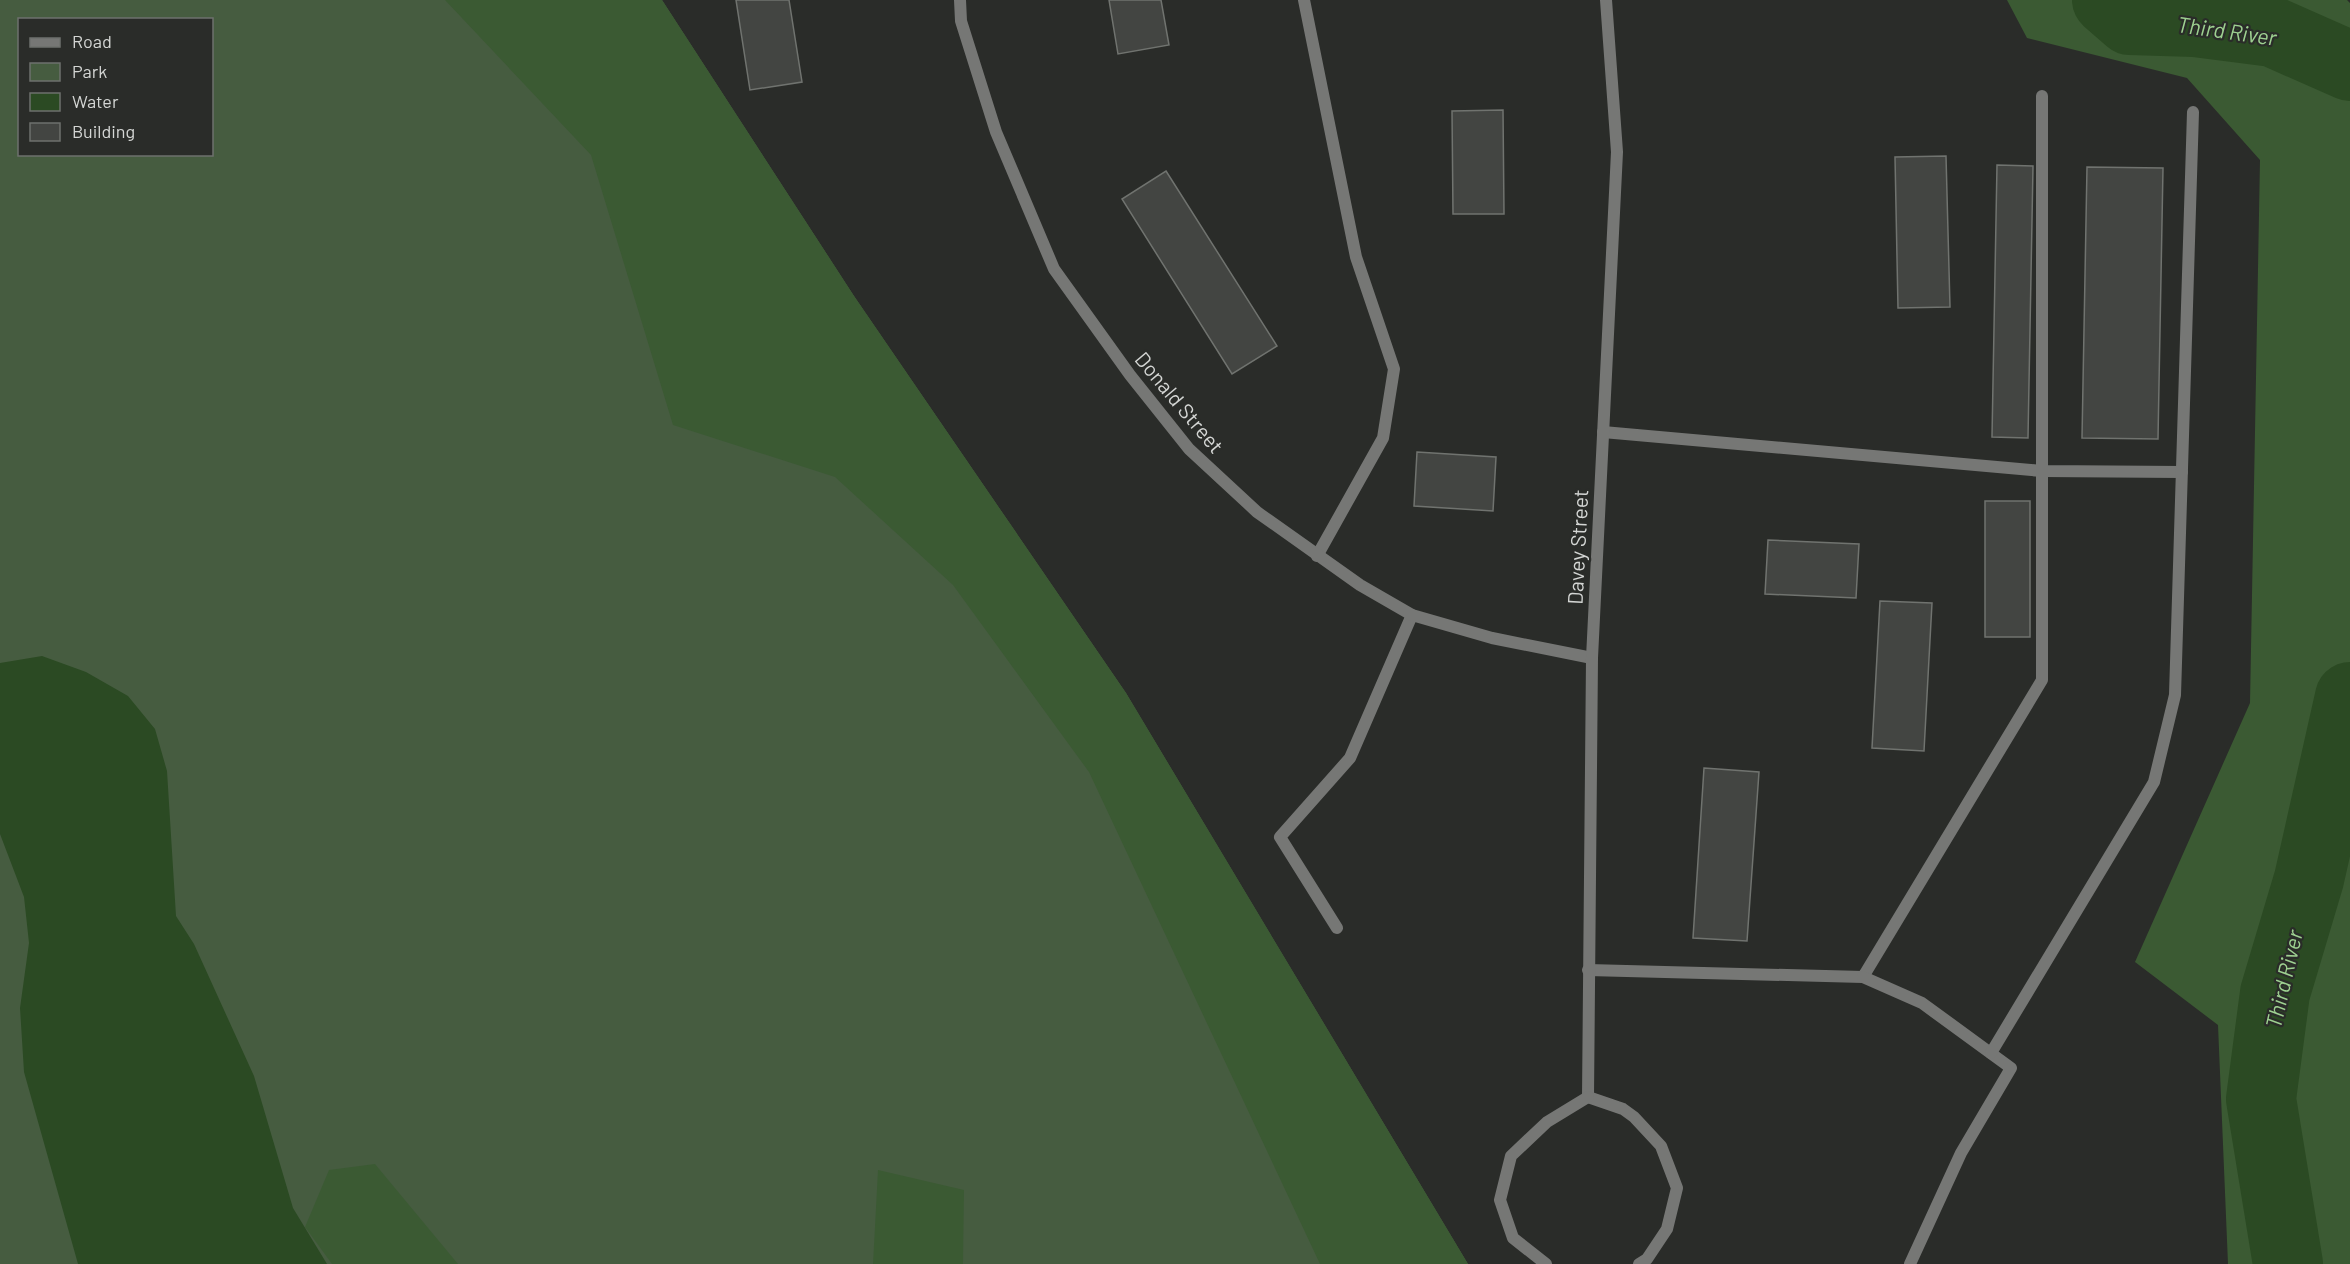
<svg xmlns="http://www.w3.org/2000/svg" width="2350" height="1264" viewBox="0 0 2350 1264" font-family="Barlow,sans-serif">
<rect width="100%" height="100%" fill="#2a2c29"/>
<!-- green -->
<path fill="#465c40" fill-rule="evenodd" d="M 0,0 L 662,0 L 854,296 L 1126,693 L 1468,1264 L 0,1264 ZM 20,20 L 212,20 L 212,154 L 20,154 Z"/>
<!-- forest -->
<g fill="#3b5a33">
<path d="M 445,0 L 662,0 L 854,296 L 1126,693 L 1468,1264 L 1320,1264 L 1089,772 L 953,585 L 835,477 L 673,425 L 591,155 Z"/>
<path d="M 2007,0 L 2347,0 L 2350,3 L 2350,1264 L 2228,1264 L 2218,1025 L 2135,962 L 2250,703 L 2260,160 L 2187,78 L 2027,38 Z"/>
<path d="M 375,1164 L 458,1264 L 332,1264 L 305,1227 L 329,1170 Z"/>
<path d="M 878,1170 L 964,1190 L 963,1264 L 873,1264 Z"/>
</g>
<!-- water -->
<path fill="#2b4a23" d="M 42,656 L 86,672 L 128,696 L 155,729 L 167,771 L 176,916 L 194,944 L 254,1076 L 293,1208 L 327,1264 L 78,1264 L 24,1072 L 20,1008 L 29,943 L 24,897 L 0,834 L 0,663 Z"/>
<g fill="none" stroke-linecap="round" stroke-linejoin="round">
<!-- river -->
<g stroke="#2b4a23" stroke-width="70">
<path d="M 2107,0 L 2130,20 L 2195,22 L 2273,32 L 2350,66"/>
<path d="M 2288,1264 L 2261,1099 L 2275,993 L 2309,879 L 2350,697"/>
</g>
</g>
<!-- building -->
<g fill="#434542" stroke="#70736f" stroke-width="1.5">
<path d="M 736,0 L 789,0 L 802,82 L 750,90 Z"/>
<path d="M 1109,0 L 1161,0 L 1169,45 L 1118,54 Z"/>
<path d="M 1503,110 L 1504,214 L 1453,214 L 1452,111 Z"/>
<path d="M 1946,156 L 1950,307 L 1898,308 L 1895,157 Z"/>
<path d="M 1997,165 L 2033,166 L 2028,438 L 1992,437 Z"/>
<path d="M 2087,167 L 2163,168 L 2158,439 L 2082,438 Z"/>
<path d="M 1166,171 L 1277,346 L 1232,374 L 1122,199 Z"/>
<path d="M 1417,452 L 1496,457 L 1493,511 L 1414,506 Z"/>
<rect x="1985" y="501" width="45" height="136"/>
<path d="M 1768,540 L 1859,544 L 1856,598 L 1765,594 Z"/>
<path d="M 1880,601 L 1932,603 L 1924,751 L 1872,748 Z"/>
<path d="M 1704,768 L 1759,772 L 1747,941 L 1693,938 Z"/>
</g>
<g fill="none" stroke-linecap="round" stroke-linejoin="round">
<!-- service -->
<g stroke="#767775" stroke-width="12">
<path d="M 1304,0 L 1356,257 L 1394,369 L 1383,438 L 1317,556"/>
<path d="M 1603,432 L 2042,471 L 2182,472"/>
<path d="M 1337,928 L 1280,837 L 1350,758 L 1412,615"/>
<path d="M 1588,970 L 1863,977 L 2042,680 L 2042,96"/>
<path d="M 1863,977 L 1922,1003 L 2011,1068 L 1961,1153 L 1910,1264"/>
<path d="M 1991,1053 L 2154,782 L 2175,695 L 2193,112"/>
</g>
<!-- minor -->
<g stroke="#767775" stroke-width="12">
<path d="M 960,0 L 961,21 L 996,132 L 1054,269 L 1130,375 L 1189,449 L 1257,512 L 1360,585 L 1412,615 L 1492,638 L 1592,658"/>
<path d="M 1588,1097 L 1592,658 L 1617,152 L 1606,0"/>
<path d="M 1588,1097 L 1623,1109 L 1634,1117 L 1661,1146 L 1677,1188 L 1667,1229 L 1647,1259 L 1639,1264"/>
<path d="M 1546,1264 L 1513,1238 L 1500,1200 L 1511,1156 L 1547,1122 L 1588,1097"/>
</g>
</g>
<g text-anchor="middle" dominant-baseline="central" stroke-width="4.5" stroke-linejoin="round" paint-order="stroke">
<!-- street labels -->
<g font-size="21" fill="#d4d6d4" stroke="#2a2c29">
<text transform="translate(1180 402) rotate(50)">Donald Street</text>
<text transform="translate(1577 547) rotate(-87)">Davey Street</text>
</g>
<!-- water labels -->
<g font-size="22" font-style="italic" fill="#9ed191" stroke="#2a2c29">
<text transform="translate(2227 30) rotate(8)">Third River</text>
<text transform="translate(2283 979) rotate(-77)">Third River</text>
</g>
</g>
<!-- legend -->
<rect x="18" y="18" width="195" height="138" fill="#2a2c29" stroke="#6e706d" stroke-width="1.5"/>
<rect x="30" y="38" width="30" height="9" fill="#767775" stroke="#6e706d" stroke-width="1.5"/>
<text x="72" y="48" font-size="18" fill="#d4d6d4">Road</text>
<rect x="30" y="63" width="30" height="18" fill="#465c40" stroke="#6e706d" stroke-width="1.5"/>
<text x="72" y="78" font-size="18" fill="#d4d6d4">Park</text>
<rect x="30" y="93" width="30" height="18" fill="#2b4a23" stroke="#6e706d" stroke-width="1.5"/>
<text x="72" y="108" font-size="18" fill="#d4d6d4">Water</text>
<rect x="30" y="123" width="30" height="18" fill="#434542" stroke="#6e706d" stroke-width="1.5"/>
<text x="72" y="138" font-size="18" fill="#d4d6d4">Building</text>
</svg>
